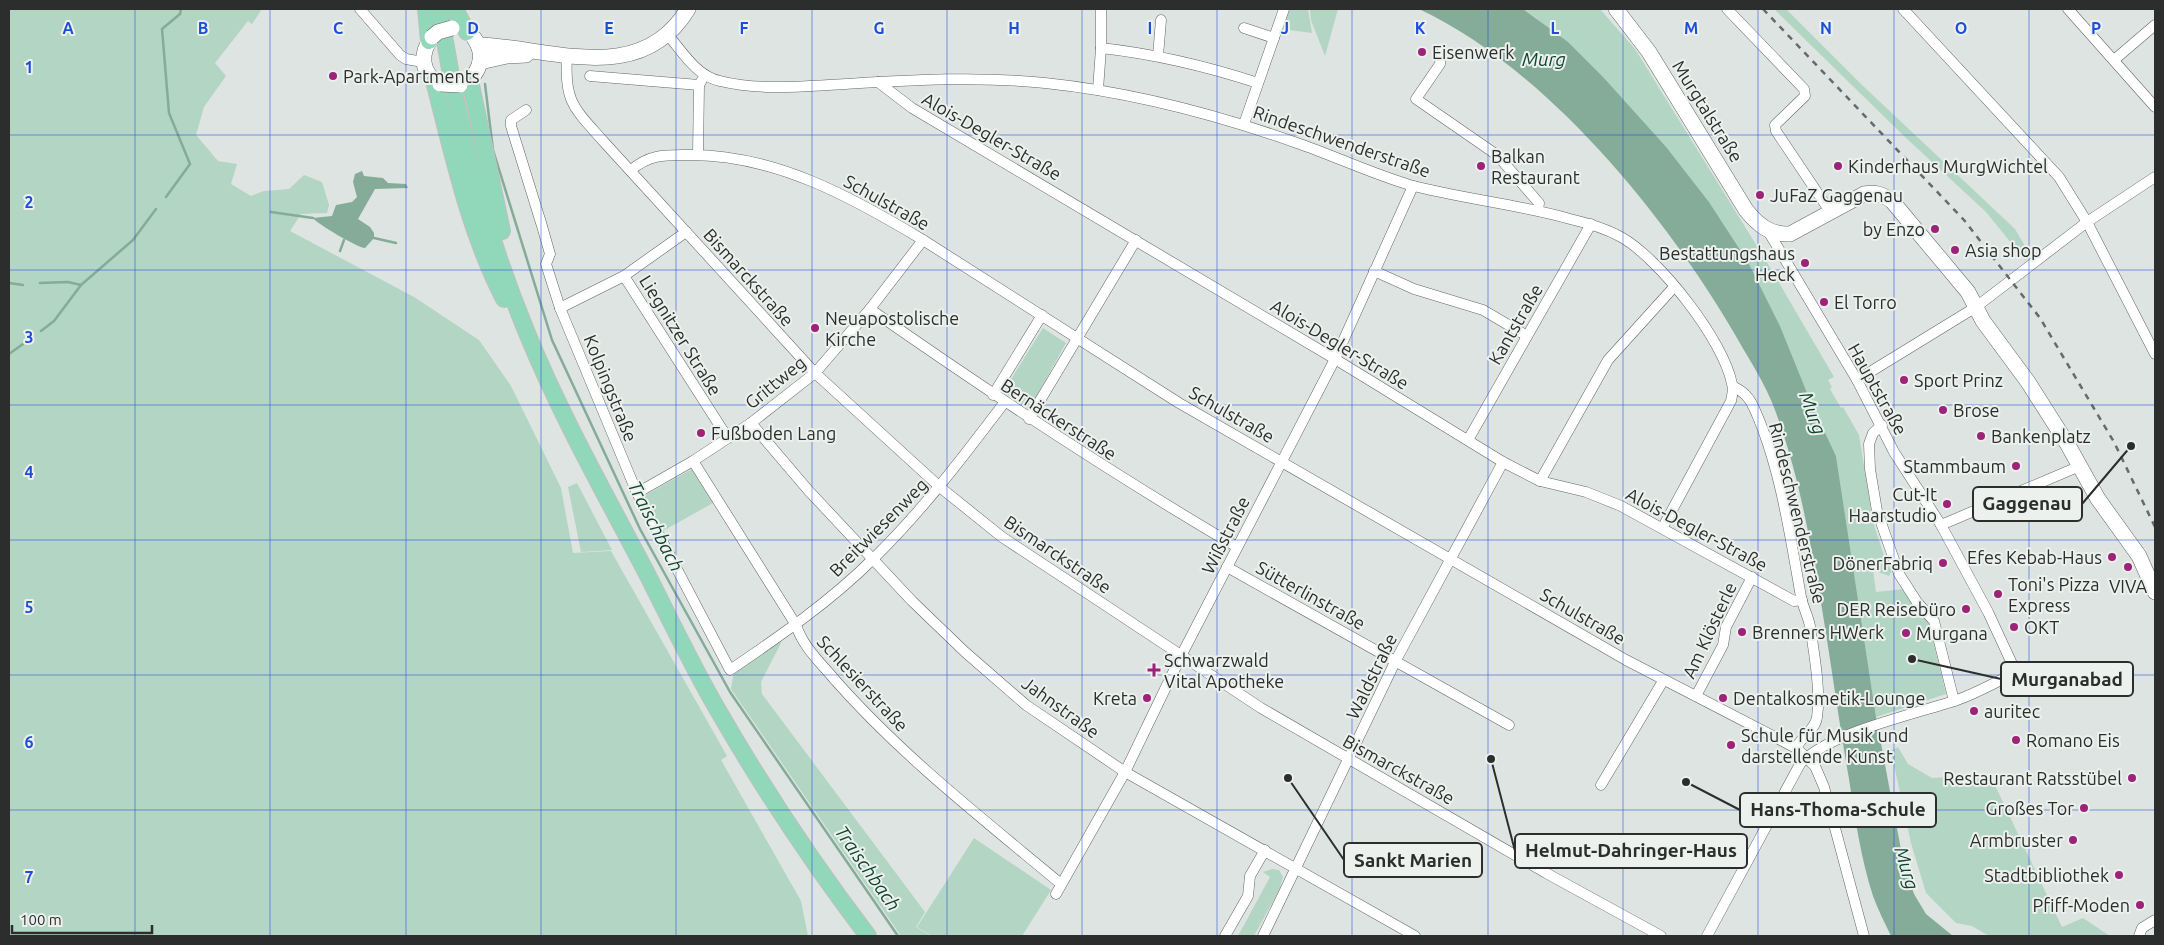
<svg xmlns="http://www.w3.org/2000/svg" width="2164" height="945" viewBox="0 0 2164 945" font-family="Ubuntu,sans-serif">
<rect width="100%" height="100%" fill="#dee4e1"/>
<!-- green -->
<g fill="#b3d5c4">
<path d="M 9,9 L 262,9 L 252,24 L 248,21 L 215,63 L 226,76 L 204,107 L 196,135 L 218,161 L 237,164 L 231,184 L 251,196 L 264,191 L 289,189 L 304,175 L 322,182 L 329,205 L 327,213 L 301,214 L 290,231 L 414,297 L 479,340 L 511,386 L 561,488 L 573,553 L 611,551 L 727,756 L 721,760 L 801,901 L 808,936 L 9,936 Z"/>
<path d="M 1288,9 L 1308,9 L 1312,33 L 1281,29 Z"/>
<path d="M 1310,9 L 1338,9 L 1325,56 L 1311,20 Z"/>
<path d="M 1523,9 L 1600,9 L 1635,49 L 1768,264 L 1834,377 L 1828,380 L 1832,387 L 1830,389 L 1841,408 L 1843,407 L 1859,435 L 1873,522 L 1886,562 L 1892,570 L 1889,576 L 1873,570 L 1876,592 L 1904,589 L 1929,624 L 1946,694 L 1876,717 L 1836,456 L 1812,405 L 1780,326 L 1748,262 L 1709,202 L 1667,148 L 1536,18 Z"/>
<path d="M 1774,9 L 1786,9 L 1862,85 L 2015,229 L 2031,256 L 2025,260 L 1986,212 L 1905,137 Z"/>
<path d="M 1043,328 L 1066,343 L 1029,410 L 1003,392 Z"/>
<path d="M 692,469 L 713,503 L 661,532 L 644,496 Z"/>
<path d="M 577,483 L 612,550 L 581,552 L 568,487 Z"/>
<path d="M 779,640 L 781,643 L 761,682 L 762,694 L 925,912 L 916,927 L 931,936 L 901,936 L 731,689 L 734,670 Z"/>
<path d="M 1898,747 L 1908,764 L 1932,778 L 1963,776 L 1993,781 L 2062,927 L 2083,918 L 2110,936 L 1989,936 L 1972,926 L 1956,923 L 1926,893 L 1911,843 L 1891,751 Z"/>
<path d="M 974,838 L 1051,890 L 1022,936 L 932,936 L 917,927 Z"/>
<path d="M 1272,869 L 1279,870 L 1283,877 L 1279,890 L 1254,936 L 1238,936 L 1270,877 L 1263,872 Z"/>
</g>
<!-- water -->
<g fill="#84ac98">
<path d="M 1419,9 L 1523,9 L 1568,42 L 1603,77 L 1667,148 L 1709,202 L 1748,262 L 1780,326 L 1812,405 L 1836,456 L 1876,717 L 1903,860 L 1914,894 L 1926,914 L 1953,936 L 1891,936 C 1885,923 1878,910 1873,896 C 1861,859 1855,818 1849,779 C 1836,705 1827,631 1813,558 C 1804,508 1793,458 1775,410 C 1766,385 1750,361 1737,338 C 1667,217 1547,69 1419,9 Z"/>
<path d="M 362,171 L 364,176 L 383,178 L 388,183 L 406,184 L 408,188 L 375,189 L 358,219 L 370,227 L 374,233 L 374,238 L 365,248 C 358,248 316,223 313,218 L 332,216 L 336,205 L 352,202 L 357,197 L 353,182 L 355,174 Z"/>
</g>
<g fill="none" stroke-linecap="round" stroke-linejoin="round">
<!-- stream -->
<g stroke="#84ac98" stroke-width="2.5">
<path d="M 485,84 L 493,150 L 552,340 L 640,529 L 730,692 L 898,936"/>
<path d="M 166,197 L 190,164 L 169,113 L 162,29 L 180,14 L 181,9"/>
<path d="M 271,212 L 313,218"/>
<path d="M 374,238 L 396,243"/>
<path d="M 340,251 L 344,240"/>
<path d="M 9,283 L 23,285"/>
<path d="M 40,283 L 68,282 L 81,285"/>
<path d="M 41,331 L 54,321 L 81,285 L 133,240 L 156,209"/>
<path d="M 9,354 L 23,344"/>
</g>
<!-- street casing -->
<g stroke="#626764" stroke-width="11">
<g id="street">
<path d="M 360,9 L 400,55 L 406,59 L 423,62"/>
<path d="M 1101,9 L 1101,48"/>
<path d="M 1727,9 L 1804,89 L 1805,96 L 1775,125 L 1776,131 L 1831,213"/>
<path d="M 1903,9 L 2059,177 L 2087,222 L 2155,354"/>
<path d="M 2068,9 L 2155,107"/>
<path d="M 1244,28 L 1274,38"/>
<path d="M 667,34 C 683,52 696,76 720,81 C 760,91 804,86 846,84 C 913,80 978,76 1045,83 C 1132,92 1215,114 1297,143 C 1335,156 1372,174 1410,185 C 1463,199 1517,204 1570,219 C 1587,223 1605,228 1621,237 C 1659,258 1724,341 1732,384 C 1734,390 1732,395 1731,401 L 1663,527"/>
<path d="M 1441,53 L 1440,64 L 1416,99 L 1497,155 L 1539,203 L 1538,210"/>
<path d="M 1158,56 L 1161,20"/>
<path d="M 567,57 C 564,103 575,109 604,142 L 815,373 L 941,488 L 1002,537 L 1261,708 L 1546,873 L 1661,936"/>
<path d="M 2114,60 L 2155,25"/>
<path d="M 590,76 L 699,85"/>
<path d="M 878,82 L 912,108 L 1335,359 L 1503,462 L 1540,481 L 1586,492 L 1621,506 L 1794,601 L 1802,600"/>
<path d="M 1098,90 L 1101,48 C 1155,54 1206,66 1258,83"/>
<path d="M 526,110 L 511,120 L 511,126 L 542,226 L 550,254 L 546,264 L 560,308 L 637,493 L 730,670 C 780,636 831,601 874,558 C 923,510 963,457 1004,403"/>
<path d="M 1244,124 L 1284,9"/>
<path d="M 698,154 L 699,85 L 702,80"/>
<path d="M 631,170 C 650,154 665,155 688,155 C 774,154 852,197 923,240 L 1179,403 L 1626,660 L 1796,748 L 1815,766 L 1824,787 L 1864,936"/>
<path d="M 1374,271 L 1414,289 L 1483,310 L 1527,336"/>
<path d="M 624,276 L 727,437"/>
<path d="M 560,308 L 624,276 L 686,232"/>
<path d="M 870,309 C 990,393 1111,473 1237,547"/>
<path d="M 1857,380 L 1976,307 L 2087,222 L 2155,177"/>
<path d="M 1734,387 C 1744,392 1749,397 1754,408 C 1780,465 1790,535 1801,597 C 1803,607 1808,616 1810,626 C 1814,652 1821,692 1817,717 C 1816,729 1801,737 1796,748"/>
<path d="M 993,395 L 1042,315"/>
<path d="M 1029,419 L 1136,240"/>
<path d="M 751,423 L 808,490 L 912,601 L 965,652 L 1026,705 L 1125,772 L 1415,936"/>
<path d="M 1882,425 L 1873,433 L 1869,444 L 1870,469 L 1877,511 L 1899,574 L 1917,602 L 1934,621 L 1954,701"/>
<path d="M 1468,440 L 1591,224"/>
<path d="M 693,461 L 796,625 C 803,647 820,662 835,680 C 902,756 983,819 1061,884"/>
<path d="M 1540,481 L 1608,360 L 1674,287"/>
<path d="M 637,493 L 693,461 L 751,423 L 815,373 L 870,309 L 923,240"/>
<path d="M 1941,525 L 2080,466"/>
<path d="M 1227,567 L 1509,725"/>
<path d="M 1696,696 L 1723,645 L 1726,627 L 1752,577"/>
<path d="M 1601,785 L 1663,681"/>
<path d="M 1056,894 L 1125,772 L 1181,656 L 1335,359 L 1413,186"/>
<path d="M 1225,936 L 1248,896 L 1250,876 L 1265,850"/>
<path d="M 1263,936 L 1396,660 L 1503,462"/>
<path d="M 1707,936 L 1800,764 C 1827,733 1916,714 1957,700 C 1975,694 1992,684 2009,676 L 2014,668 L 1988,612 L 1941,525 L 1894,452 L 1857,380 L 1768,231"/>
<path d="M 2139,936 L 2142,928 L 2155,920"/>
</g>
</g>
<!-- secondary casing -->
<g stroke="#626764" stroke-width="16">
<g id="secondary">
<path d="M 1616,9 L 1649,52 L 1746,210 C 1758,225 1770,235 1790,234 L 1864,194 C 1876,192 1882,194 1892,201 L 1968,292 L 1983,321 L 2028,382 L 2068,445 L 2098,499 L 2139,556 L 2155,592"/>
<path d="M 432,37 C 420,53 420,73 440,84"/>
<path d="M 478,45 C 550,47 640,88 688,9"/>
<path d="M 480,62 L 507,56 L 526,55"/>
<path d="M 460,85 C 479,77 487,56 474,38"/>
</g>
</g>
<!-- primary casing -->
<g stroke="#c0c0c0" stroke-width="18">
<g id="primary">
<path d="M 426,9 L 429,41"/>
<path d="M 440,9 C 456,120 484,229 527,333 C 560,414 604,492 645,570 C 669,617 692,666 719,712 C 764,790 813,864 868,936"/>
<path d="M 455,9 L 467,32"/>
<path d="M 470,80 L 502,231"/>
<path d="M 434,81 C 453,155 469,231 504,299"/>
</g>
</g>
<!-- street -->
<use href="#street" stroke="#fff" stroke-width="10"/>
<!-- secondary -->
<use href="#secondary" stroke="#fff" stroke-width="15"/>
<!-- primary -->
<use href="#primary" stroke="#91d7ba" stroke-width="16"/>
<!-- rail -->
<path stroke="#676a68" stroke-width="2.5" stroke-dasharray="6 6" stroke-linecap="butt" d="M 1763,9 L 1964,220 L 2040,318 L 2114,442 L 2155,527"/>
<!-- secondary-bridge casing -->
<g stroke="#626764" stroke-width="16" stroke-linecap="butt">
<g id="secondary-bridge">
<path d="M 432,37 L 438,32 L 452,28"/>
<path d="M 440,84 L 460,85"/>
</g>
</g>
<!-- secondary-bridge -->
<use href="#secondary-bridge" stroke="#fff" stroke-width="15"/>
</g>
<!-- grid -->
<path fill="none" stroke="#1d4ed8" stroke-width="1" stroke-opacity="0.55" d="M 135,9 L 135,936M 270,9 L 270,936M 406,9 L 406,936M 541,9 L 541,936M 676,9 L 676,936M 812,9 L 812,936M 947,9 L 947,936M 1082,9 L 1082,936M 1217,9 L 1217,936M 1352,9 L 1352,936M 1488,9 L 1488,936M 1623,9 L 1623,936M 1758,9 L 1758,936M 1894,9 L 1894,936M 2029,9 L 2029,936M 9,135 L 2155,135M 9,270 L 2155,270M 9,405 L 2155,405M 9,540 L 2155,540M 9,675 L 2155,675M 9,810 L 2155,810"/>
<!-- markers -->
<g fill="#9d2278" stroke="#ecf1ee" stroke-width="2">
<circle cx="1422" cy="52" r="5"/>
<circle cx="333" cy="76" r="5"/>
<circle cx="1481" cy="166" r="5"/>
<circle cx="1838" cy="166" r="5"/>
<circle cx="1760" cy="195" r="5"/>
<circle cx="1935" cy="229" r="5"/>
<circle cx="1955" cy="250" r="5"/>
<circle cx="1805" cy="263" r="5"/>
<circle cx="1824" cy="302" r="5"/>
<circle cx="815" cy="328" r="5"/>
<circle cx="1904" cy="380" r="5"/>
<circle cx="1943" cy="410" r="5"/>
<circle cx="701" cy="433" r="5"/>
<circle cx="1981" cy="436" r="5"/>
<circle cx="2016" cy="466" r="5"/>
<circle cx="1947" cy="504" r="5"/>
<circle cx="2112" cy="557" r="5"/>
<circle cx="1943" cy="563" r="5"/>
<circle cx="2128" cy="567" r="5"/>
<circle cx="1998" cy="594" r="5"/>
<circle cx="1966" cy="609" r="5"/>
<circle cx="2014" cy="627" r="5"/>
<circle cx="1742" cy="632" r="5"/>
<circle cx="1906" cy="633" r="5"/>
<path d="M1151.5 662.5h5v5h5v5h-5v5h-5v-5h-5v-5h5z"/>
<circle cx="1147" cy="698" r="5"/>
<circle cx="1723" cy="698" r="5"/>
<circle cx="1974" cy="711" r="5"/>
<circle cx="2016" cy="740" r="5"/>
<circle cx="1731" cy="745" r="5"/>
<circle cx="2132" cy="778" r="5"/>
<circle cx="2084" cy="808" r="5"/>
<circle cx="2073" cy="840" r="5"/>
<circle cx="2119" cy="875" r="5"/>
<circle cx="2140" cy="905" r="5"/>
</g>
<g text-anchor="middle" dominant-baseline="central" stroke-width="4" stroke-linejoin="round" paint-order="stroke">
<!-- poi labels -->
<g font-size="18" fill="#2c2e2d" stroke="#ecf1ee" text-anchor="start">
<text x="1432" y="52">Eisenwerk</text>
<text x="343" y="76">Park-Apartments</text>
<text x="1491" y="156">Balkan<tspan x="1491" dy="21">Restaurant</tspan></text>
<text x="1848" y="166">Kinderhaus MurgWichtel</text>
<text x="1770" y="195">JuFaZ Gaggenau</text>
<text x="1925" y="229" text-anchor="end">by Enzo</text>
<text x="1965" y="250">Asia shop</text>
<text x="1795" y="253" text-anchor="end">Bestattungshaus<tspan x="1795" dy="21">Heck</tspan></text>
<text x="1834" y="302">El Torro</text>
<text x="825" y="318">Neuapostolische<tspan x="825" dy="21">Kirche</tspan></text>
<text x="1914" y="380">Sport Prinz</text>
<text x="1953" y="410">Brose</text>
<text x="711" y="433">Fußboden Lang</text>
<text x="1991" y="436">Bankenplatz</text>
<text x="2006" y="466" text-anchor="end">Stammbaum</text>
<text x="1937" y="494" text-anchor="end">Cut-It<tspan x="1937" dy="21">Haarstudio</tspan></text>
<text x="2102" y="557" text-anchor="end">Efes Kebab-Haus</text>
<text x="1933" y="563" text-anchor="end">DönerFabriq</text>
<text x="2008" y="584">Toni's Pizza<tspan x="2008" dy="21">Express</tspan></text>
<text x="2128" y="586" text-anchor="middle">VIVA</text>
<text x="1956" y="609" text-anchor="end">DER Reisebüro</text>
<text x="2024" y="627">OKT</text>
<text x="1752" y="632">Brenners HWerk</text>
<text x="1916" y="633">Murgana</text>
<text x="1164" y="660">Schwarzwald<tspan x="1164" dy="21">Vital Apotheke</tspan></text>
<text x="1137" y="698" text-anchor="end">Kreta</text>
<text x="1733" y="698">Dentalkosmetik-Lounge</text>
<text x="1984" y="711">auritec</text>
<text x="1741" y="735">Schule für Musik und<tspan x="1741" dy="21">darstellende Kunst</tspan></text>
<text x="2026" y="740">Romano Eis</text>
<text x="2122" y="778" text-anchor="end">Restaurant Ratsstübel</text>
<text x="2074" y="808" text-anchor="end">Großes Tor</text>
<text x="2063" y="840" text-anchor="end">Armbruster</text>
<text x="2109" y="875" text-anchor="end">Stadtbibliothek</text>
<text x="2130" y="905" text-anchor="end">Pfiff-Moden</text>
</g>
<!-- street labels -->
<g font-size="18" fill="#2c2e2d" stroke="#ecf1ee">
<text transform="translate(1708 111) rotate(58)">Murgtalstraße</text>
<text transform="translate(992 136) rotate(30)">Alois-Degler-Straße</text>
<text transform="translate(1342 141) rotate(19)">Rindeschwenderstraße</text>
<text transform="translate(887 202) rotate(29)">Schulstraße</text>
<text transform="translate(749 277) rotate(48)">Bismarckstraße</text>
<text transform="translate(1515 324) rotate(-60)">Kantstraße</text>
<text transform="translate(681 335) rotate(58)">Liegnitzer Straße</text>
<text transform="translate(1340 344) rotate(31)">Alois-Degler-Straße</text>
<text transform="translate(775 382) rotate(-39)">Grittweg</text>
<text transform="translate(611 388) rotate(68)">Kolpingstraße</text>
<text transform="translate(1878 389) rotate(61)">Hauptstraße</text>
<text transform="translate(1232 414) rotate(30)">Schulstraße</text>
<text transform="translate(1059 419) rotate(33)">Bernäckerstraße</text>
<text transform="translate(1798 513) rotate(76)">Rindeschwenderstraße</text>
<text transform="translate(878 527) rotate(-45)">Breitwiesenweg</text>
<text transform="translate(1697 529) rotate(28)">Alois-Degler-Straße</text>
<text transform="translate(1225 535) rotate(-63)">Wißstraße</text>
<text transform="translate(1058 554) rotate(34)">Bismarckstraße</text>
<text transform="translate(1311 595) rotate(29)">Sütterlinstraße</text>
<text transform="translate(1583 616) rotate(30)">Schulstraße</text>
<text transform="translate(1709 630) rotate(-65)">Am Klösterle</text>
<text transform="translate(1371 676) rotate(-64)">Waldstraße</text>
<text transform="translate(863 683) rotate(47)">Schlesierstraße</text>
<text transform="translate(1061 707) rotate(36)">Jahnstraße</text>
<text transform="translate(1399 769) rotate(29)">Bismarckstraße</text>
</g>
<!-- water labels -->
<g font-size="19" font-style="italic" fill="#0f4430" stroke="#ecf1ee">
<text x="1544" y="59">Murg</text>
<text transform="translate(1813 413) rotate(70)">Murg</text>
<text transform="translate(656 526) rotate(63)">Traischbach</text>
<text transform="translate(868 868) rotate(55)">Traischbach</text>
<text transform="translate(1907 868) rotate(74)">Murg</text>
</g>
</g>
<g font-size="16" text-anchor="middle" font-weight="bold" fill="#1d4ed8" stroke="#ecf1ee" stroke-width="4" stroke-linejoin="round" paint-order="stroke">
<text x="68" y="34">A</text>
<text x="203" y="34">B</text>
<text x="338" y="34">C</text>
<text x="473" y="34">D</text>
<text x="609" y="34">E</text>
<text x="744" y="34">F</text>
<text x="879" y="34">G</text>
<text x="1014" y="34">H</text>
<text x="1150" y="34">I</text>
<text x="1285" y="34">J</text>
<text x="1420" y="34">K</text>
<text x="1555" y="34">L</text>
<text x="1691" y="34">M</text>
<text x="1826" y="34">N</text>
<text x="1961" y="34">O</text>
<text x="2096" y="34">P</text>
<text x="29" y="73">1</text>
<text x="29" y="208">2</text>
<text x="29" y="343">3</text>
<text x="29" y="478">4</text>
<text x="29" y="613">5</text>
<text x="29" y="748">6</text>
<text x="29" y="883">7</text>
</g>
<!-- callouts -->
<path fill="none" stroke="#2c2e2d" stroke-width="2" d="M2131 446L2082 504M1912 659L2001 679M1686 782L1740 810M1491 759L1515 851M1288 778L1344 860"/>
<g fill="#2c2e2d" stroke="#ecf1ee" stroke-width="2">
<circle cx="2131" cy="446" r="5"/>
<circle cx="1912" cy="659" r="5"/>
<circle cx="1686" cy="782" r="5"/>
<circle cx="1491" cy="759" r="5"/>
<circle cx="1288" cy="778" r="5"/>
</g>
<g fill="#ecf1ee" stroke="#2c2e2d" stroke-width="2">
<rect x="1973" y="487" width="109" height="34" rx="5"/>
<rect x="2001" y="662" width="132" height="34" rx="5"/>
<rect x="1740" y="793" width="196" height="34" rx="5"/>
<rect x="1515" y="834" width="232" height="34" rx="5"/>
<rect x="1344" y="843" width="138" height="34" rx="5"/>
</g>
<g font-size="19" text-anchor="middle" font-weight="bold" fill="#2c2e2d">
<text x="2027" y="510">Gaggenau</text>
<text x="2067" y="686">Murganabad</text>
<text x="1838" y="816">Hans-Thoma-Schule</text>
<text x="1631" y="857">Helmut-Dahringer-Haus</text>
<text x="1413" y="867">Sankt Marien</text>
</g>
<!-- border -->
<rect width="2164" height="945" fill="none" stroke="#2c2e2d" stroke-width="20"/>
<!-- scale -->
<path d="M12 925v8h140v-8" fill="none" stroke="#2c2e2d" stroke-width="2.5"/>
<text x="20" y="925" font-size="15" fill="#2c2e2d" stroke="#ecf1ee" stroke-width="4" paint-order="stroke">100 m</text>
</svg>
